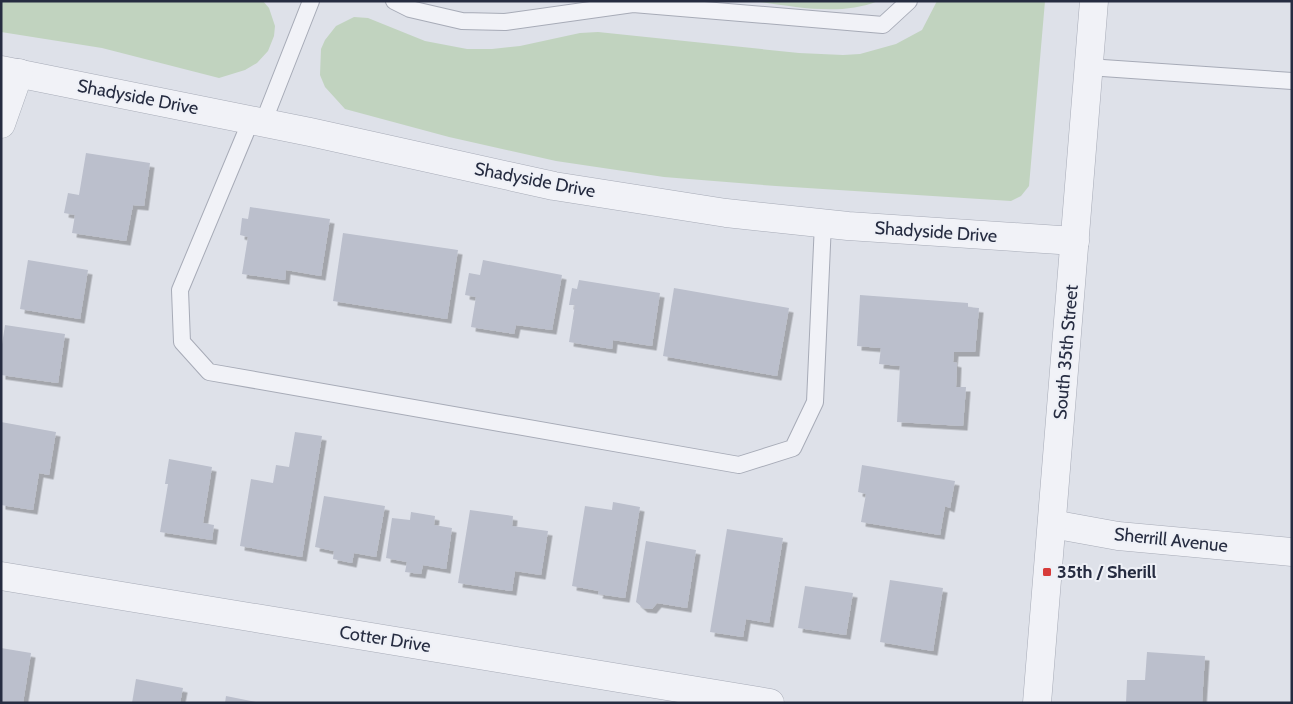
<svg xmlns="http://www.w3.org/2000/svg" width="1293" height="704" viewBox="0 0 1293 704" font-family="Cabin,sans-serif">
<defs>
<filter id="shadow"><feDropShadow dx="4.5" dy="4.5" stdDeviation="0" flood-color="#0004"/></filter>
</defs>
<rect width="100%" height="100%" fill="#dee1e9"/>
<!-- green -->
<g fill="#c1d3bf">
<path d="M 1,1 L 263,1 L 269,8 L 275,26 L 274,36 L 268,51 L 257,63 L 245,70 L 219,78 L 102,48 L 1,32 Z"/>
<path d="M 752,1 L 878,1 C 839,17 793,6 752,1 Z"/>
<path d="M 937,1 L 1045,1 L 1029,186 L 1021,196 L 1011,201 L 776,186 L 664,177 L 556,161 L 449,137 L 345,109 L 325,87 L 320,75 L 321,49 L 325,40 L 336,26 L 354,17 L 368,18 L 425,41 L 467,49 L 492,49 L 520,46 L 580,33 L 598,32 L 799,53 L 843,55 L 860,54 L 896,44 L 922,30 Z"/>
</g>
<!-- building -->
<g fill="#bbbfcc" filter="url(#shadow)">
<path d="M 86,153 L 150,163 L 144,206 L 133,205 L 126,241 L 72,233 L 75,215 L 64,213 L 68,193 L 79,195 Z"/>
<path d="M 250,207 L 330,219 L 321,276 L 286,270 L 285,280 L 242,274 L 248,237 L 240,235 L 242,218 L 248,219 Z"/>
<path d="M 343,233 L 458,250 L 447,319 L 333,301 Z"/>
<path d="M 28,260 L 88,270 L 80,319 L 20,309 Z"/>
<path d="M 483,260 L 562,275 L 552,330 L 516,325 L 514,334 L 471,327 L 476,297 L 465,295 L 469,273 L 480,275 Z"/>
<path d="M 579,280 L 660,293 L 652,346 L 613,340 L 612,349 L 569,342 L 575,305 L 569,305 L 572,288 L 577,289 Z"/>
<path d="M 674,288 L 789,308 L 777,376 L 663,356 Z"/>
<path d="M 860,295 L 968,303 L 968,307 L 979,308 L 975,352 L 954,352 L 953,362 L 957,363 L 956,387 L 966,387 L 963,426 L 897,422 L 900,366 L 879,364 L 881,348 L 857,346 Z"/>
<path d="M 5,325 L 65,334 L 58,383 L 1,375 L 1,351 Z"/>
<path d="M 1,422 L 56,432 L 49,475 L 39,473 L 33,510 L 1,505 Z"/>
<path d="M 295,432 L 322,436 L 302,557 L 240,546 L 251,479 L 273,483 L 276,465 L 289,467 Z"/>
<path d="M 169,459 L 212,467 L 203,523 L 214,525 L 212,540 L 160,532 L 168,484 L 165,484 Z"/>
<path d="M 862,465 L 955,481 L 950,508 L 945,506 L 940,535 L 861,522 L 866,494 L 858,492 Z"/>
<path d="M 324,496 L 385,506 L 376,557 L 354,553 L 352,563 L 333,559 L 334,551 L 315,547 Z"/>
<path d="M 613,502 L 640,507 L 625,598 L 598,594 L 599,591 L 572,586 L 585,506 L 612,510 Z"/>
<path d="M 470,510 L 513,516 L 512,526 L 548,531 L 541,575 L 515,571 L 512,591 L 458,583 Z"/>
<path d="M 411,512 L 435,516 L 434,525 L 452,528 L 446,569 L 423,565 L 421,574 L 405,572 L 407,562 L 386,558 L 392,518 L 410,520 Z"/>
<path d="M 727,529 L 783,538 L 769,623 L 746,619 L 743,637 L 710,632 Z"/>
<path d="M 646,541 L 696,550 L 687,608 L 657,603 L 652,609 L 643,608 L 636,602 Z"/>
<path d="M 890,580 L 943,588 L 933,651 L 880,642 Z"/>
<path d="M 805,586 L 853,593 L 846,635 L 798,628 Z"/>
<path d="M 1,648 L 31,653 L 23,703 L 1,703 Z"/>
<path d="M 1147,652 L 1205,656 L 1202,703 L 1126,703 L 1127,680 L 1145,680 Z"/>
<path d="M 136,679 L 183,688 L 180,703 L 132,703 Z"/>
<path d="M 226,696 L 256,702 L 256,703 L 225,703 Z"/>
</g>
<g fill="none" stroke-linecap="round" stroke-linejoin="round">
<!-- lane casing -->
<g stroke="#a7abb7" stroke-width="18">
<g id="lane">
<path d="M 394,1 L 410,9 L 462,21 L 505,22 L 633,4 L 883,25 L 909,1"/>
<path d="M 1088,67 L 1292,81"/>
<path d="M 251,120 L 180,290 L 182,342 L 209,372 L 739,465 L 793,448 L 815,402 L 823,223"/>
<path d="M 263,123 L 311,1"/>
</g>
</g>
<!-- street casing -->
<g stroke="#a7abb7" stroke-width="29">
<g id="street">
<path d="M 1,70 L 310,132 L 554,186 L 726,213 L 848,226 L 1075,241"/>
<path d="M 1,124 L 19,73"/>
<path d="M 1052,524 L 1118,536 L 1292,552"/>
<path d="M 1,576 L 770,703"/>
<path d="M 1037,703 L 1094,1"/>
</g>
</g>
<!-- lane -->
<use href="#lane" stroke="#f1f2f7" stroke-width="16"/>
<!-- street -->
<use href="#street" stroke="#f1f2f7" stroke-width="28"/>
</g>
<!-- markers -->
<rect fill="#d73b3a" stroke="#eef0f6" stroke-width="2" x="1042" y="567" width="10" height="10" rx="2.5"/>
<g text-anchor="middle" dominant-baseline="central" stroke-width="4" stroke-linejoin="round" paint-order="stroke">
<!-- street labels -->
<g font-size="18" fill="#262c41" stroke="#eef0f6">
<text transform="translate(138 97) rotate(11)">Shadyside Drive</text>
<text transform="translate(535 180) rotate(11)">Shadyside Drive</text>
<text transform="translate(936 232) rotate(4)">Shadyside Drive</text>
<text transform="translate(1066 352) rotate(-85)">South 35th Street</text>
<text transform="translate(1171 540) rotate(6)">Sherrill Avenue</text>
<text transform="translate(385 639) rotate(9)">Cotter Drive</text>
</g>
<!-- poi labels -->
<g font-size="18" font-weight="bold" fill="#262c41" stroke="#eef0f6" text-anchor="start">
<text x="1057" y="572">35th / Sherill</text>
</g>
</g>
<!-- border -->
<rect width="1293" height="704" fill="none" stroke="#262c41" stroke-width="5"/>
</svg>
